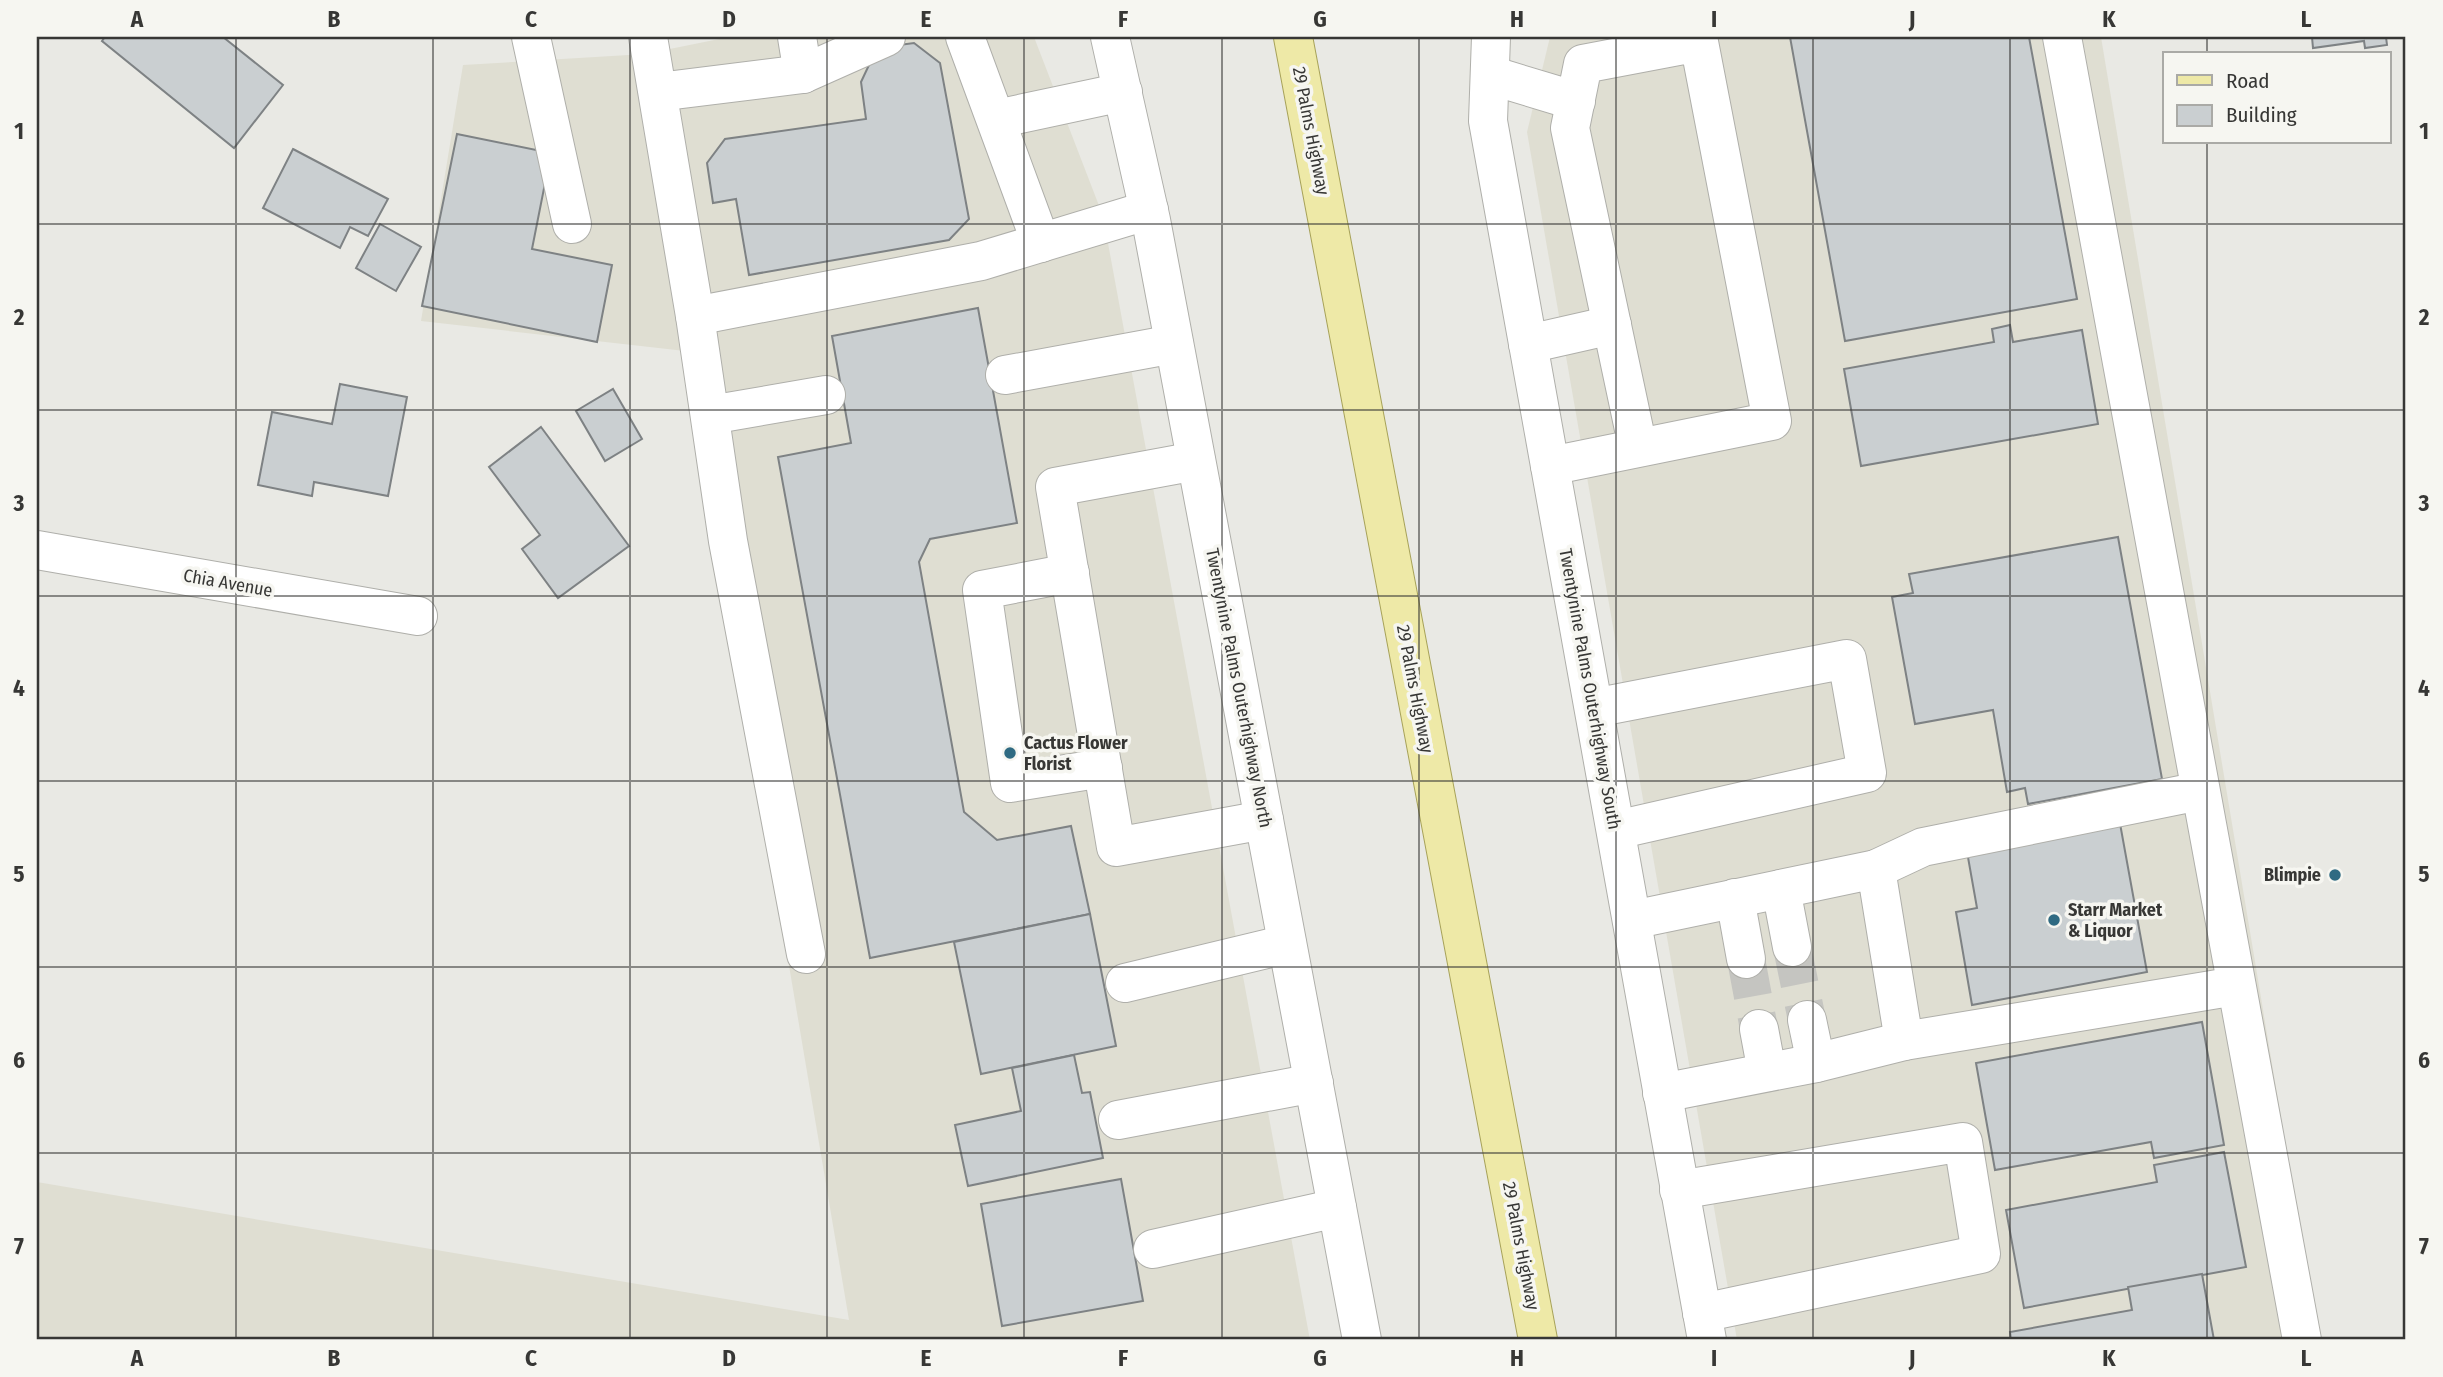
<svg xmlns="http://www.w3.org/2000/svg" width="2443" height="1377" viewBox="0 0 2443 1377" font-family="'Fira Sans Condensed',sans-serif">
<rect width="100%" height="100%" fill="#e9e9e4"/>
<!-- built -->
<g fill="#dfded2">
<path d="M 729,37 L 1034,37 L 1103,216 L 1310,1340 L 37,1340 L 37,1182 L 849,1320 L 685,351 L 421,321 L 463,65 L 645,54 Z"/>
<path d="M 1550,37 L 2101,37 L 2318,1340 L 1737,1340 L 1527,132 Z"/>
</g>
<!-- building -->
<g fill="#cacfd1" stroke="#7e8284" stroke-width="2">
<path d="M 105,37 L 223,37 L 283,85 L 234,148 L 102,41 Z"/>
<path d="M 1790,37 L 2029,37 L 2077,299 L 1845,341 Z"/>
<path d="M 2312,37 L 2386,37 L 2387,45 L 2365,48 L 2364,41 L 2313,48 Z"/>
<path d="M 914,43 L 940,63 L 969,219 L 949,240 L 749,275 L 736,199 L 713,203 L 707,163 L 725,139 L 866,119 L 861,82 L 877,48 Z"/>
<path d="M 457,134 L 551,153 L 532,249 L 612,265 L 597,342 L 422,306 Z"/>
<path d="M 293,149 L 388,199 L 368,236 L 350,227 L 340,248 L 263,208 Z"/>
<path d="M 380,224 L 421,247 L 396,291 L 356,268 Z"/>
<path d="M 978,308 L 1017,523 L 930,539 L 919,562 L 964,812 L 997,840 L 1071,826 L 1090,914 L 870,958 L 778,457 L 851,443 L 832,336 Z"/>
<path d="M 2010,325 L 2013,342 L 2082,330 L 2098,424 L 1861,466 L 1844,369 L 1994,342 L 1992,329 Z"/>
<path d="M 340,384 L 407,397 L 388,496 L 314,482 L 312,496 L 258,485 L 272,412 L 332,424 Z"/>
<path d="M 613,389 L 642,439 L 605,461 L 576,411 Z"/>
<path d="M 541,427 L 629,546 L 558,598 L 522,549 L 540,535 L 489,467 Z"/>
<path d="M 2118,537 L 2162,779 L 2028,804 L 2025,788 L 2007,792 L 1993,710 L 1915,724 L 1892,597 L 1913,593 L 1909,574 Z"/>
<path d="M 2119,818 L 2147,972 L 1972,1005 L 1956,912 L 1977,908 L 1966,846 Z"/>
<path d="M 1090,914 L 1116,1046 L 981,1074 L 954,942 Z"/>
<path d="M 2202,1022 L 2224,1145 L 2154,1158 L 2151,1142 L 1995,1170 L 1976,1063 Z"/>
<path d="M 1074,1055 L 1082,1093 L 1090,1092 L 1103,1158 L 968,1186 L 955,1125 L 1021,1111 L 1012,1068 Z"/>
<path d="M 2224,1152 L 2246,1267 L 2024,1308 L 2006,1210 L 2157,1182 L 2154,1165 Z"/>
<path d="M 1121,1179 L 1143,1301 L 1002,1326 L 981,1204 Z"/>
<path d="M 2202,1274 L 2214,1340 L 2011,1340 L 2010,1332 L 2132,1310 L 2128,1287 Z"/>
</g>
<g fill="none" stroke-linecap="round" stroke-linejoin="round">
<!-- minor-tunnel -->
<g stroke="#c5c5c1" stroke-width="38" stroke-dasharray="38 19" stroke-linecap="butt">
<path d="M 1792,947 L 1807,1020"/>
<path d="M 1746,959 L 1759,1029"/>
</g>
<!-- minor casing -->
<g stroke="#afafaa" stroke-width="40">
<g id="minor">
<path d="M 531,37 L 572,224"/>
<path d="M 648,37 L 695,316 L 728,541 L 806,954"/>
<path d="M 797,37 L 803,74"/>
<path d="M 965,37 L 1041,243"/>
<path d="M 1110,37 L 1151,220 L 1362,1340"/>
<path d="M 1491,37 L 1488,121 L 1707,1340"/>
<path d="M 2062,37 L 2302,1340"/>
<path d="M 1490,75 L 1576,101"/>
<path d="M 658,92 L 803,74 L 886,37"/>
<path d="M 996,119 L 1123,92"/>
<path d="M 695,316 L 981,261 L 1149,210"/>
<path d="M 1528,344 L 1612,325"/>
<path d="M 1005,375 L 1174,344"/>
<path d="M 710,415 L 826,395"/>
<path d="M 1196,461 L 1055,487 L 1116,847 L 1264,820"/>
<path d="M 1550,466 L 1772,421 L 1699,42 L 1583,64 L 1570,128 L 1638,448"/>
<path d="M 37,550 L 418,616"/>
<path d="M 1070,573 L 982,590 L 1010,783 L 1103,768"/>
<path d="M 1594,708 L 1847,659 L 1867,773 L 1616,830"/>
<path d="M 1876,869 L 1923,847 L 2200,791"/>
<path d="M 1781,889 L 1792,947"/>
<path d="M 1735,898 L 1746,959"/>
<path d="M 1632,920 L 1876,869 L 1904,1041 L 1816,1063 L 1662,1093"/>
<path d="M 1125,983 L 1287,944"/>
<path d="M 1807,1020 L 1816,1063"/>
<path d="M 1759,1029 L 1767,1072"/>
<path d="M 1904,1041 L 2236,986"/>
<path d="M 1118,1120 L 1314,1083"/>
<path d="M 1679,1190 L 1963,1142 L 1981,1254 L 1702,1313"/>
<path d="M 1153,1249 L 1337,1208"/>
</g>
</g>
<!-- major casing -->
<g stroke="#a7a259" stroke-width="40">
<path id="major" d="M 1293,37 L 1538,1340"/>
</g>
<!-- minor -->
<use href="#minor" stroke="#fff" stroke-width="38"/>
<!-- major -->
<use href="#major" stroke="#eee9a7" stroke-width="38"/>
</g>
<!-- grid -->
<path fill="none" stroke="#373735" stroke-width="2" stroke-opacity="0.55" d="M 236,37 L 236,1340M 433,37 L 433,1340M 630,37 L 630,1340M 827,37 L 827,1340M 1024,37 L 1024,1340M 1222,37 L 1222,1340M 1419,37 L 1419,1340M 1616,37 L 1616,1340M 1813,37 L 1813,1340M 2010,37 L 2010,1340M 2207,37 L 2207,54M 2207,142 L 2207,1340M 37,224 L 2406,224M 37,410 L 2406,410M 37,596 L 2406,596M 37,781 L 2406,781M 37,967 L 2406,967M 37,1153 L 2406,1153"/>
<!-- markers -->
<g fill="#2f6a82" stroke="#f6f6f1" stroke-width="2.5">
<circle cx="1010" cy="753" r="7"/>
<circle cx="2335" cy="875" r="7"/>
<circle cx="2054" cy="920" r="7"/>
</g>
<g text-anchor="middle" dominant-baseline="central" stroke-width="7" stroke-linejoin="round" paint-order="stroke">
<!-- street labels -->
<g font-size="18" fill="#373735" stroke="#f6f6f1">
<text transform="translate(1311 131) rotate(79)">29 Palms Highway</text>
<text transform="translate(228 583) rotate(10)">Chia Avenue</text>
<text transform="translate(1239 688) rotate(79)">Twentynine Palms Outerhighway North</text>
<text transform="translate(1415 689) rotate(79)">29 Palms Highway</text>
<text transform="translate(1590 689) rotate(80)">Twentynine Palms Outerhighway South</text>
<text transform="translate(1521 1246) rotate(79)">29 Palms Highway</text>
</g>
<!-- poi labels -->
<g font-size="18" font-weight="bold" fill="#373735" stroke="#f6f6f1" text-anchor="start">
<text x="1024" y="743">Cactus Flower<tspan x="1024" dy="21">Florist</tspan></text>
<text x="2321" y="875" text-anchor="end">Blimpie</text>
<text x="2068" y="910">Starr Market<tspan x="2068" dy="21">&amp; Liquor</tspan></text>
</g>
</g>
<!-- border -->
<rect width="2443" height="1377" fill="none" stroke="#f6f6f1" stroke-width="77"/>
<!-- legend -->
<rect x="2163" y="52" width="228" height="91" fill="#f6f6f1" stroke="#aaaaa6" stroke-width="2"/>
<rect x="2177" y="75" width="35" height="10" fill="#eee9a7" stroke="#aaaaa6" stroke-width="2"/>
<text x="2226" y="88" font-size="21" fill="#373735">Road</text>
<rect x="2177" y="105" width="35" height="21" fill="#cacfd1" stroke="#aaaaa6" stroke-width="2"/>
<text x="2226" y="122" font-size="21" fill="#373735">Building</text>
<rect x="38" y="38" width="2366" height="1300" fill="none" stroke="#373735" stroke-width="2.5"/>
<g font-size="23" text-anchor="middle" font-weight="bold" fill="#373735">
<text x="137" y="27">A</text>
<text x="334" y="27">B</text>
<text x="531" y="27">C</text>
<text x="729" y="27">D</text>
<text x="926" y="27">E</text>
<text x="1123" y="27">F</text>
<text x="1320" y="27">G</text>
<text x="1517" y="27">H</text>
<text x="1714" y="27">I</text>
<text x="1912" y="27">J</text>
<text x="2109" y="27">K</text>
<text x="2306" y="27">L</text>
<text x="19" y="139">1</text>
<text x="2424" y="139">1</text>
<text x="19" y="325">2</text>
<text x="2424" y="325">2</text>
<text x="19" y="511">3</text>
<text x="2424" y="511">3</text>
<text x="19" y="696">4</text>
<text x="2424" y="696">4</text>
<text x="19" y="882">5</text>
<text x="2424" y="882">5</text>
<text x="19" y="1068">6</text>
<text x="2424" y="1068">6</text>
<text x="19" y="1254">7</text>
<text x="2424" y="1254">7</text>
<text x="137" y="1366">A</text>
<text x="334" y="1366">B</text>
<text x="531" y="1366">C</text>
<text x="729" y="1366">D</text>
<text x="926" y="1366">E</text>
<text x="1123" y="1366">F</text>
<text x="1320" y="1366">G</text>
<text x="1517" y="1366">H</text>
<text x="1714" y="1366">I</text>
<text x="1912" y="1366">J</text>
<text x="2109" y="1366">K</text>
<text x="2306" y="1366">L</text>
</g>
</svg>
